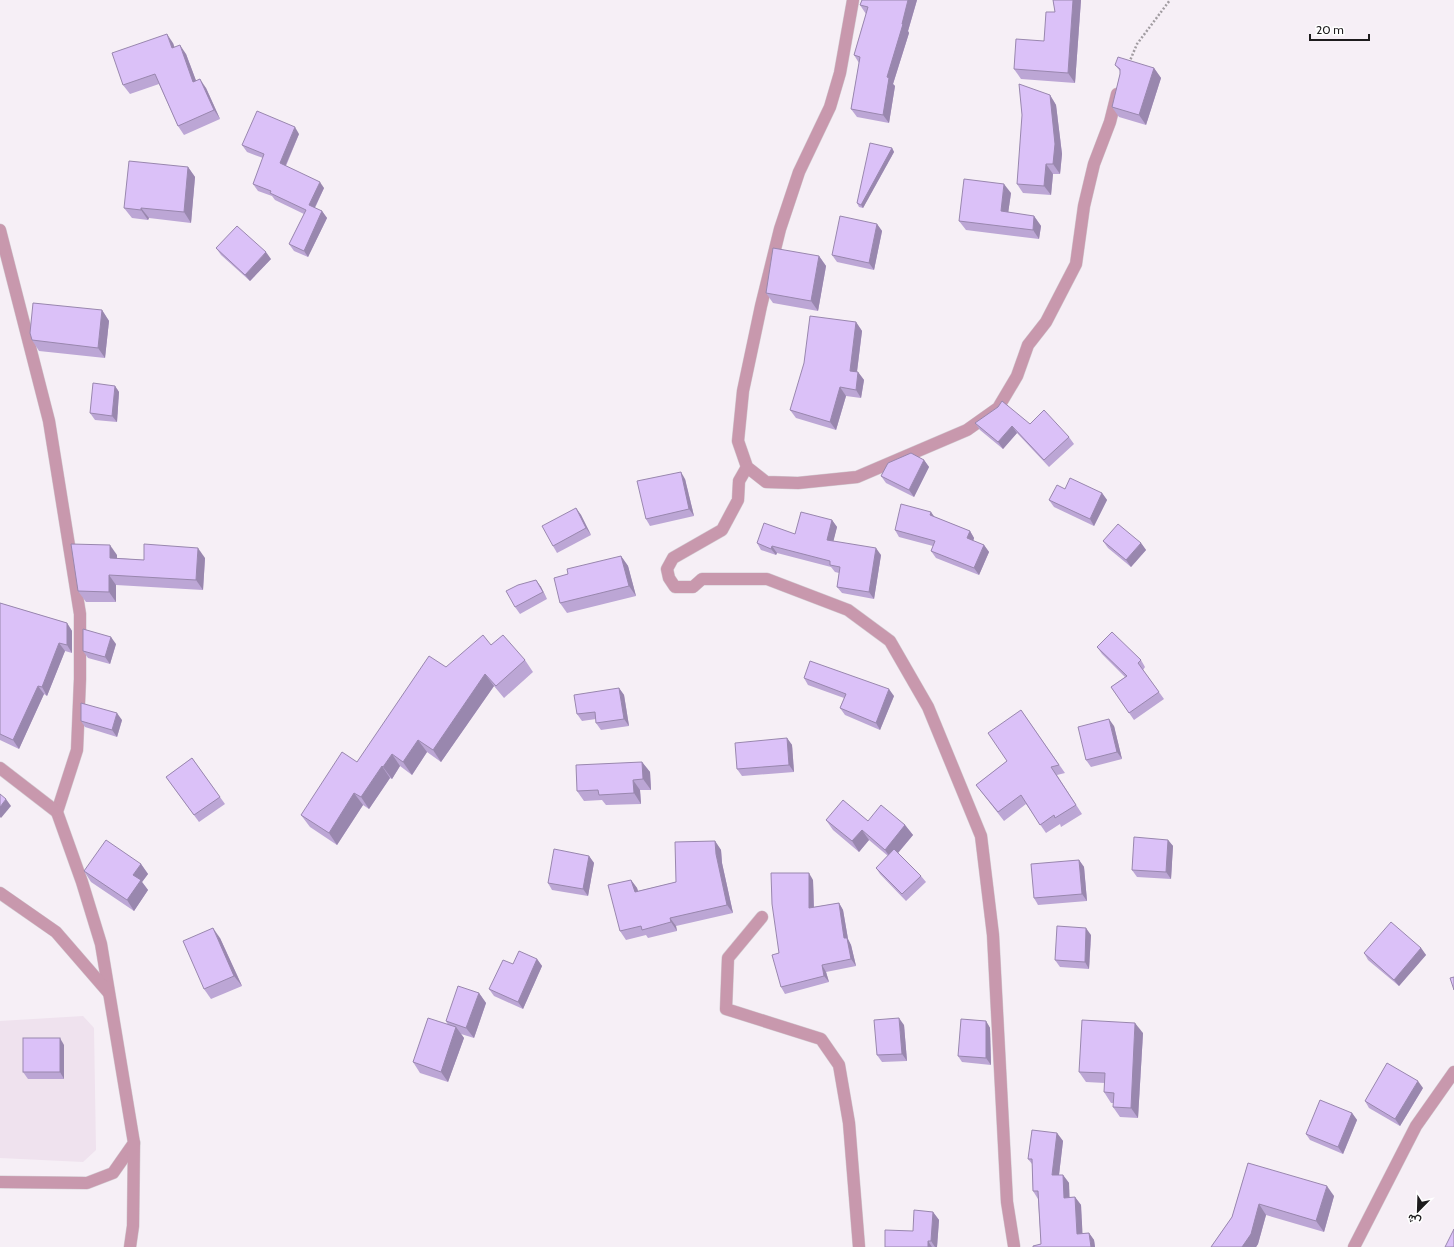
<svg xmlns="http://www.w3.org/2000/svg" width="1454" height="1247" viewBox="0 0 1454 1247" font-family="Cabin,Vazirmatn,sans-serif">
<rect width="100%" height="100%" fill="#f6eff6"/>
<!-- built -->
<path fill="#efe2ee" d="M 83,1016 L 94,1028 L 96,1150 L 83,1162 L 0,1158 L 0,1021 Z"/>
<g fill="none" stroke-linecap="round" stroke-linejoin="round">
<!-- minor casing -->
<g stroke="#d3cdd3" stroke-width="13">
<g id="minor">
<path d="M 853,0 L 840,73 L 830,107 L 799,172 L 780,229 L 761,306 L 743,391 L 738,441 L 747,467 L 766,482 L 798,483 L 857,477 L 967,430 L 998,408 L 1017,376 L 1028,345 L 1046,322 L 1076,264 L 1084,206 L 1094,164 L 1110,122 L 1117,94"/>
<path d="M 0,230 L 49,421 L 80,614 L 80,679 L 77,750 L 57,812 L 82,882 L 101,944 L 134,1143 L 113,1173 L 87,1183 L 0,1182"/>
<path d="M 747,467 L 739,481 L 738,500 L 722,530 L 673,558 L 667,569 L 669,578 L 675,587 L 693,587 L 702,579 L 767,579 L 848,610 L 890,641 L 928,707 L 981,836 L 993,935 L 1007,1202 L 1014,1246"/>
<path d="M 0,768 L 57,812"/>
<path d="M 0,893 L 56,932 L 108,992"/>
<path d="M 762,917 L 728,958 L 726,1009 L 821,1039 L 839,1065 L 849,1123 L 859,1247"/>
<path d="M 130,1247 L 133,1226 L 134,1143"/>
<path d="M 1354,1247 L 1416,1126 L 1454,1072"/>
</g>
</g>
<!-- path -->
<path stroke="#a19ca1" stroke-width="2.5" stroke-dasharray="2 2" stroke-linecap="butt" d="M 1129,63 L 1137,44 L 1170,0"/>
<!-- minor -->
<use href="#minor" stroke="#c898ad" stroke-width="12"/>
</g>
<!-- wall -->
<g fill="#bca6d5">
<path d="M 862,0 L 917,0 L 908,31 L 909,33 L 893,84 L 895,86 L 889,123 L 857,117 L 851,109 L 859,63 L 854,55 L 866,14 L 860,5 Z"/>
<path d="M 1053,0 L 1083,0 L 1081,0 L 1075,83 L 1021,79 L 1014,69 L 1044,41 L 1055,12 Z"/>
<path d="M 173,43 L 174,47 L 186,54 L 196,81 L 206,88 L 220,119 L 184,135 L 178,126 L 159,84 L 130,94 L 123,85 Z"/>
<path d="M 1115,65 L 1154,68 L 1161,78 L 1146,125 L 1119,117 L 1112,107 L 1120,74 L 1120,71 Z"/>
<path d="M 1050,95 L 1056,105 L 1062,154 L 1060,174 L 1053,174 L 1051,195 L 1023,193 L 1017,184 Z"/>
<path d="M 299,134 L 286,166 L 324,188 L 315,208 L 322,211 L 327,218 L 308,257 L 294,251 L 289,244 L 304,214 L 275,200 L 272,196 L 258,191 L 253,184 L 263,158 L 247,152 L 242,145 Z"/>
<path d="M 892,148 L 894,152 L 863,208 L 859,207 L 857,203 Z"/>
<path d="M 188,167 L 195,177 L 191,223 L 149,218 L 148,220 L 132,218 L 124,208 Z"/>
<path d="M 1011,193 L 1008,213 L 1034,216 L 1041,226 L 1039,239 L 966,230 L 959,221 Z"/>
<path d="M 877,224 L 882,231 L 874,270 L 837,262 L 832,255 Z"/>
<path d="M 216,248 L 271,259 L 250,281 L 221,255 Z"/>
<path d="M 819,256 L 826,266 L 818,311 L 773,303 L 766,293 Z"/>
<path d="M 102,310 L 109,321 L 105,358 L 39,351 L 32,340 Z"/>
<path d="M 856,322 L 862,331 L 857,372 L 858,372 L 864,380 L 861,398 L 846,396 L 836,430 L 796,418 L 790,410 Z"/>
<path d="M 115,386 L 119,392 L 117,422 L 95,420 L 90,413 Z"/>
<path d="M 998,407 L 1030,424 L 1069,437 L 1074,444 L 1049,467 L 1017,433 L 1003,449 L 980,430 L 975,423 Z"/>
<path d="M 924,460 L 929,467 L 914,497 L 886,483 L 881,476 Z"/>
<path d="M 685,479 L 694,516 L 650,526 L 646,519 Z"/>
<path d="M 1065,489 L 1102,493 L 1107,500 L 1094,526 L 1054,507 L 1049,500 Z"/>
<path d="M 576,508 L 581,515 L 591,535 L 557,553 L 553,546 Z"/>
<path d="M 935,517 L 970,531 L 974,538 L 973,541 L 984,545 L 989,552 L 979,575 L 936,558 L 931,551 L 933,546 L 899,537 L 895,530 Z"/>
<path d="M 832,520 L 837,527 L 833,541 L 881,555 L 874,599 L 842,593 L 837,587 L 839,573 L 835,572 L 831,567 L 777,553 L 776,555 L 761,550 L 757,543 L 795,534 Z"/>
<path d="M 1103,541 L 1141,543 L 1146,550 L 1131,567 L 1108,548 Z"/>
<path d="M 117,555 L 117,558 L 144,560 L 205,558 L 203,590 L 116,585 L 116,602 L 86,602 L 78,591 Z"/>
<path d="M 621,556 L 628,566 L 636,596 L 567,613 L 560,603 L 568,574 Z"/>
<path d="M 536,580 L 541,587 L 547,599 L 520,614 L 515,607 Z"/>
<path d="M 0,603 L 67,623 L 72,631 L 72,653 L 65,651 L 47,696 L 44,694 L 19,749 L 0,740 Z"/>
<path d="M 116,644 L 110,664 L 88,658 L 83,651 Z"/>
<path d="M 491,645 L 525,660 L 533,672 L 504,698 L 494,686 L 441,762 L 427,752 L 412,775 L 400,766 L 392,779 L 390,778 L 369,809 L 363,805 L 337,845 L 310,827 L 301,815 L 357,762 L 446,667 Z"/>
<path d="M 1097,647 L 1141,660 L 1145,667 L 1143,670 L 1164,699 L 1134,720 L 1111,687 L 1125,677 L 1102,654 Z"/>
<path d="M 804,678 L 894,696 L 880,730 L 845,715 L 840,708 L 844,698 L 808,685 Z"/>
<path d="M 619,688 L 624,695 L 629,726 L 601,730 L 596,723 L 596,719 L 582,721 L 577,714 Z"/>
<path d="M 1021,710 L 1065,773 L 1057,775 L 1082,814 L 1061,827 L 1060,824 L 1046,833 L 1026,804 L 1004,821 L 976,785 L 1007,761 Z"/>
<path d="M 122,720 L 117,737 L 85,727 L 81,721 Z"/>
<path d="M 1114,726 L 1122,759 L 1091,767 L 1086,760 Z"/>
<path d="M 787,738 L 792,745 L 794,772 L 742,776 L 737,769 Z"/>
<path d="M 192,758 L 225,804 L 199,822 L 166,777 Z"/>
<path d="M 642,762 L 650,772 L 651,790 L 640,790 L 641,804 L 606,805 L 602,800 L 584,801 L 577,791 Z"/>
<path d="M 826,820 L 868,821 L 905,825 L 913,835 L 898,853 L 921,876 L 926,882 L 906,901 L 880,874 L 876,868 L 888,856 L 869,840 L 859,852 L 833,830 Z"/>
<path d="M 1168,840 L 1173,846 L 1171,879 L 1137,877 L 1132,870 Z"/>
<path d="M 715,841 L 721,850 L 722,863 L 733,913 L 676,926 L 677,931 L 648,938 L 646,935 L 626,940 L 620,931 L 631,880 L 637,888 L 638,891 L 676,882 Z"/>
<path d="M 589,856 L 594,863 L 588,896 L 552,890 L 548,883 Z"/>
<path d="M 1079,860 L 1084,867 L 1087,901 L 1038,905 L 1034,898 Z"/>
<path d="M 141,864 L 148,874 L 142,882 L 148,890 L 134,911 L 91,882 L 84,871 Z"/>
<path d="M 813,880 L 814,907 L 839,903 L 843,910 L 848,939 L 851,945 L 856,966 L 826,972 L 829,982 L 785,994 L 781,987 L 779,953 Z"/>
<path d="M 1091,935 L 1089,969 L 1060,967 L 1055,960 Z"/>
<path d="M 220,938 L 242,986 L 211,999 L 204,989 Z"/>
<path d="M 1421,948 L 1426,955 L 1399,986 L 1368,960 L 1364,953 Z"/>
<path d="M 537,959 L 542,966 L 523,1009 L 494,996 L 489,989 L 513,964 Z"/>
<path d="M 479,993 L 486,1003 L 474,1038 L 461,1034 L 464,1038 L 448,1082 L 420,1073 L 413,1062 L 448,1025 L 446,1021 Z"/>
<path d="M 986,1021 L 990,1028 L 991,1065 L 962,1062 L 958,1056 Z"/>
<path d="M 904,1025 L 907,1061 L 882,1062 L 877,1055 Z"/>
<path d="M 1143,1033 L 1138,1118 L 1120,1117 L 1113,1107 L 1114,1103 L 1111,1103 L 1104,1092 L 1105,1083 L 1086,1082 L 1079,1072 Z"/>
<path d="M 64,1045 L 64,1079 L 28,1079 L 23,1072 Z"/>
<path d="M 1423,1088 L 1400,1126 L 1369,1108 L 1365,1101 Z"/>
<path d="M 1352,1113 L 1357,1120 L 1343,1154 L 1310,1140 L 1306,1134 Z"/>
<path d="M 1057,1133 L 1063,1141 L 1059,1175 L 1063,1175 L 1069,1183 L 1069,1198 L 1075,1197 L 1081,1205 L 1082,1233 L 1089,1233 L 1094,1240 L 1095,1247 L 1033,1247 L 1041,1244 L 1038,1199 L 1033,1191 L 1032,1164 L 1028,1159 Z"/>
<path d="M 1248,1163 L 1334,1196 L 1324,1232 L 1266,1215 L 1258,1244 L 1256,1247 L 1211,1247 L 1232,1217 Z"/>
<path d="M 933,1212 L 939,1220 L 937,1247 L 885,1247 L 913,1231 Z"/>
</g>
<!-- shaded-wall -->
<g fill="#9987ae">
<path d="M 908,0 L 917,0 L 908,31 L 909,33 L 893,84 L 895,86 L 889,123 L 883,115 L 887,77 Z"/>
<path d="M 1073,0 L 1081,0 L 1075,83 L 1068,73 Z"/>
<path d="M 167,34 L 173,43 L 178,57 L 172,48 Z"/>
<path d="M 180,45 L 186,54 L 200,91 L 193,82 Z"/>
<path d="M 1154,68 L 1161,78 L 1146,125 L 1139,115 Z"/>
<path d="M 200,79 L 206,88 L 220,119 L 214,110 Z"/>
<path d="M 1050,95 L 1056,105 L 1062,154 L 1060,174 L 1053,164 Z"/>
<path d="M 295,127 L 299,134 L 284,169 L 280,163 Z"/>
<path d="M 892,148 L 894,152 L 863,208 L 861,205 Z"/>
<path d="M 1046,164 L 1053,174 L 1051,195 L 1044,186 Z"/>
<path d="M 188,167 L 195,177 L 191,223 L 184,212 Z"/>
<path d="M 320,182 L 324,188 L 313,211 L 309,205 Z"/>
<path d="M 1004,184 L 1011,193 L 1007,221 L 1001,211 Z"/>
<path d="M 141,208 L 149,218 L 148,220 L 141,210 Z"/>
<path d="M 322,211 L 327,218 L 308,257 L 304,251 Z"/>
<path d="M 1034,216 L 1041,226 L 1039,239 L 1033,230 Z"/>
<path d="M 877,224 L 882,231 L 874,270 L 869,263 Z"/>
<path d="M 266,252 L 271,259 L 250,281 L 245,275 Z"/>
<path d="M 819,256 L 826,266 L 818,311 L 811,301 Z"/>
<path d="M 102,310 L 109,321 L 105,358 L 98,348 Z"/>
<path d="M 856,322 L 862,331 L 856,379 L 850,371 Z"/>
<path d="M 858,372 L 864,380 L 861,398 L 856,390 Z"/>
<path d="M 115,386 L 119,392 L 117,422 L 112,416 Z"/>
<path d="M 840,387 L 846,396 L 836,430 L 830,422 Z"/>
<path d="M 1012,426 L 1017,433 L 1003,449 L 998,442 Z"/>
<path d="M 924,460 L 929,467 L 914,497 L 909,490 Z"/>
<path d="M 681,472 L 685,479 L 694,516 L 689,509 Z"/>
<path d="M 1102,493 L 1107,500 L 1094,526 L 1090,519 Z"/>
<path d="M 576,508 L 581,515 L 591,535 L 586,528 Z"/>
<path d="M 931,512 L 936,519 L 930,515 Z"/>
<path d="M 832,520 L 837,527 L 832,547 L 827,540 Z"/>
<path d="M 970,531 L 974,538 L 972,545 L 967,538 Z"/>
<path d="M 1141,543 L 1146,550 L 1131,567 L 1126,560 Z"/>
<path d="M 110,545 L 117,555 L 117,568 L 110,558 Z"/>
<path d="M 984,545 L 989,552 L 979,575 L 974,568 Z"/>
<path d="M 772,546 L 777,553 L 776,555 L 771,549 Z"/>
<path d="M 198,548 L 205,558 L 203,590 L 196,580 Z"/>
<path d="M 876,548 L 881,555 L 874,599 L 869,592 Z"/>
<path d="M 621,556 L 628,566 L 636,596 L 629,586 Z"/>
<path d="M 109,575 L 116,585 L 116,602 L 109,592 Z"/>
<path d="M 536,580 L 541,587 L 547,599 L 543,592 Z"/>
<path d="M 67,623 L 72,631 L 72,653 L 67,645 Z"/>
<path d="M 111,637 L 116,644 L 110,664 L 105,657 Z"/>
<path d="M 59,643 L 65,651 L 47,696 L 42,687 Z"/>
<path d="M 485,674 L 494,686 L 441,762 L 433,750 Z"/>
<path d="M 38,686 L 44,694 L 19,749 L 13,740 Z"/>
<path d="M 619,688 L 624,695 L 629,726 L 624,719 Z"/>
<path d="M 889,689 L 894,696 L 880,730 L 876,723 Z"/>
<path d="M 117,713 L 122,720 L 117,737 L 112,730 Z"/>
<path d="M 1109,719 L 1114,726 L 1122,759 L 1117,752 Z"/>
<path d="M 787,738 L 792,745 L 794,772 L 789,765 Z"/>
<path d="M 418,740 L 427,752 L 412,775 L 403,762 Z"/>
<path d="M 392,754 L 400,766 L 392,779 L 383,767 Z"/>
<path d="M 642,762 L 650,772 L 651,790 L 643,779 Z"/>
<path d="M 382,766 L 390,778 L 369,809 L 361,797 Z"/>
<path d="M 633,780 L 640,790 L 641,804 L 634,793 Z"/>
<path d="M 354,793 L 363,805 L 337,845 L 329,833 Z"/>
<path d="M 6,799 L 11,806 L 1,818 L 0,817 L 0,807 Z"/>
<path d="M 905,825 L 913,835 L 892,860 L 885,850 Z"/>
<path d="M 862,830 L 869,840 L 859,852 L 852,841 Z"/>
<path d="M 1168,840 L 1173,846 L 1171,879 L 1166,872 Z"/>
<path d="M 715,841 L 721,850 L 722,863 L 733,913 L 727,905 L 716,854 Z"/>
<path d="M 589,856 L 594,863 L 588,896 L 583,889 Z"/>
<path d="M 1079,860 L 1084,867 L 1087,901 L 1082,894 Z"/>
<path d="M 141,864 L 148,874 L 142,882 L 148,890 L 134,911 L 127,900 L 133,875 Z"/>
<path d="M 809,873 L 813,880 L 814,914 L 809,908 Z"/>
<path d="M 631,880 L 637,888 L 641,901 L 635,892 Z"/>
<path d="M 839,903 L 843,910 L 848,939 L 851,945 L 856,966 L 851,959 L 844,938 Z"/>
<path d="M 670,918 L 676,926 L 677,931 L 671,922 Z"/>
<path d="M 213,928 L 220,938 L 242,986 L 234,976 Z"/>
<path d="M 1086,928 L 1091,935 L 1089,969 L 1085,962 Z"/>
<path d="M 1421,948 L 1426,955 L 1399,986 L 1394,980 Z"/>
<path d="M 537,959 L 542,966 L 523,1009 L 518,1002 Z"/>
<path d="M 822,965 L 826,972 L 829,982 L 824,976 Z"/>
<path d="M 479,993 L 486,1003 L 474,1038 L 466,1028 Z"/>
<path d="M 899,1018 L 904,1025 L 907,1061 L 902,1054 Z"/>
<path d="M 986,1021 L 990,1028 L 991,1065 L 986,1058 Z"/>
<path d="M 1135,1023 L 1143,1033 L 1138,1118 L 1131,1108 Z"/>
<path d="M 456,1027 L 464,1038 L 448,1082 L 441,1072 Z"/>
<path d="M 60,1038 L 64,1045 L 64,1079 L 60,1072 Z"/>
<path d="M 1418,1081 L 1423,1088 L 1400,1126 L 1395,1119 Z"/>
<path d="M 1352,1113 L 1357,1120 L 1343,1154 L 1338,1147 Z"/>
<path d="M 1057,1133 L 1063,1141 L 1058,1183 L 1052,1175 Z"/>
<path d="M 1063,1175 L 1069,1183 L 1070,1206 L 1064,1198 Z"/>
<path d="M 1327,1186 L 1334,1196 L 1324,1232 L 1316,1221 Z"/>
<path d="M 1075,1197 L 1081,1205 L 1083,1242 L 1077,1234 Z"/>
<path d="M 1259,1204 L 1266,1215 L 1258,1244 L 1256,1247 L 1242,1247 Z"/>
<path d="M 933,1212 L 939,1220 L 937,1247 L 935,1247 L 931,1241 Z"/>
<path d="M 1089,1233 L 1094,1240 L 1095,1247 L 1091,1247 Z"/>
<path d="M 928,1241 L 932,1247 L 928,1247 Z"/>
</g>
<!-- building -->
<g fill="#dbc1f8" stroke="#9987ae">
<path d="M 862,0 L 908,0 L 902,24 L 903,24 L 887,77 L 889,78 L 883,115 L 851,109 L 860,57 L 854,55 L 868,7 L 860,5 Z"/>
<path d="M 1053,0 L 1073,0 L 1068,73 L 1014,69 L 1016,39 L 1044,41 L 1046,12 L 1055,12 Z"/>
<path d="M 167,34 L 172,48 L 180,45 L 193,82 L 200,79 L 214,110 L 178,126 L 155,74 L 123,85 L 112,53 Z"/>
<path d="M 1118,57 L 1154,68 L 1139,115 L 1112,107 L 1120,74 L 1120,69 L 1115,65 Z"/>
<path d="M 1019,84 L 1050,95 L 1055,144 L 1053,164 L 1046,164 L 1044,186 L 1017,184 L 1022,115 Z"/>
<path d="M 257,111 L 295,127 L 280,163 L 320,182 L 309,205 L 322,211 L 304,251 L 289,244 L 306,210 L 270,193 L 271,191 L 253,184 L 264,154 L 242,145 Z"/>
<path d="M 870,143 L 892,148 L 861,205 L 857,203 Z"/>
<path d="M 129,161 L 188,167 L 184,212 L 141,208 L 141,210 L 124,208 Z"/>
<path d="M 964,179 L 1004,184 L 1001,211 L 1034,216 L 1033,230 L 959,221 Z"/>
<path d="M 840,216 L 877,224 L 869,263 L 832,255 Z"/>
<path d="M 237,226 L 266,252 L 245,275 L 216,248 Z"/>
<path d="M 773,248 L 819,256 L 811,301 L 766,293 Z"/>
<path d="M 33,303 L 102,310 L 98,348 L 32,340 L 30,333 Z"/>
<path d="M 810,316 L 856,322 L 850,371 L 858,372 L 856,390 L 840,387 L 830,422 L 790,410 L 804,363 Z"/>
<path d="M 93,383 L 115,386 L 112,416 L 90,413 Z"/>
<path d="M 1002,401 L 1030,424 L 1044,410 L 1069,437 L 1044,460 L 1012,426 L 998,442 L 975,423 L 998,407 Z"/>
<path d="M 911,453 L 924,460 L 909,490 L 881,476 L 888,463 Z"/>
<path d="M 681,472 L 689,509 L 646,519 L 637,481 Z"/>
<path d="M 1070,478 L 1102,493 L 1090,519 L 1049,500 L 1057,485 L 1065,489 Z"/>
<path d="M 901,504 L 931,512 L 930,515 L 970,531 L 967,538 L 984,545 L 974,568 L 931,551 L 935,541 L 895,530 Z"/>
<path d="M 576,508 L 586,528 L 553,546 L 542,526 Z"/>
<path d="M 801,512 L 832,520 L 827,540 L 876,548 L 869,592 L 837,587 L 840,567 L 830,565 L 830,561 L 772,546 L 771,549 L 757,543 L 764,523 L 795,534 Z"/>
<path d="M 1118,524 L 1141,543 L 1126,560 L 1103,541 Z"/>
<path d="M 71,544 L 110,545 L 110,558 L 144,560 L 144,544 L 198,548 L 196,580 L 109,575 L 109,592 L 78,591 Z"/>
<path d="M 621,556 L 629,586 L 560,603 L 554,578 L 568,574 L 567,569 Z"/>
<path d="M 536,580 L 543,592 L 515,607 L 506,591 L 518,585 Z"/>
<path d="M 0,603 L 67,623 L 67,645 L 59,643 L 42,687 L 38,686 L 13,740 L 0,734 Z"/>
<path d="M 83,629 L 111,637 L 105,657 L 83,651 Z"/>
<path d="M 1112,632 L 1141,660 L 1138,663 L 1159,692 L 1129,713 L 1111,687 L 1127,676 L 1097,647 Z"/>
<path d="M 483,635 L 491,645 L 503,635 L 525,660 L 496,686 L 485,674 L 433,750 L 418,740 L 403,762 L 392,754 L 383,767 L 382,766 L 361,797 L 354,793 L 329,833 L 301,815 L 342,752 L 357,762 L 429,656 L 446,667 Z"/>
<path d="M 810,661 L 889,689 L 876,723 L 840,708 L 846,694 L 804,678 Z"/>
<path d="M 619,688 L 624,719 L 596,723 L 595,712 L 577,714 L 574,695 Z"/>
<path d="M 81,703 L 117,713 L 112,730 L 81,721 Z"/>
<path d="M 1021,710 L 1059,765 L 1051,767 L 1076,805 L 1055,818 L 1054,815 L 1040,825 L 1021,795 L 998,812 L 976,785 L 1007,761 L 988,733 Z"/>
<path d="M 1109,719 L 1117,752 L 1086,760 L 1078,727 Z"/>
<path d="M 787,738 L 789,765 L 737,769 L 735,743 Z"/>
<path d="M 192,758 L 220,797 L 194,815 L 166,777 Z"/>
<path d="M 642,762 L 643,779 L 633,780 L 634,793 L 599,795 L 598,790 L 577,791 L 576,765 Z"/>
<path d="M 0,794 L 6,799 L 0,807 Z"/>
<path d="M 843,800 L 868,821 L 881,805 L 905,825 L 885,850 L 862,830 L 852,841 L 826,820 Z"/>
<path d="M 1134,837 L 1168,840 L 1166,872 L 1132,870 Z"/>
<path d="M 106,840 L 141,864 L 133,875 L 141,880 L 127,900 L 84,871 Z"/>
<path d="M 715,841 L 716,854 L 727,905 L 670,918 L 671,922 L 642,930 L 641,926 L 620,931 L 608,885 L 631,880 L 635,892 L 676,882 L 675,842 Z"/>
<path d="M 554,849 L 589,856 L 583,889 L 548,883 Z"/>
<path d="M 894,849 L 921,876 L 902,894 L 876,868 Z"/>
<path d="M 1079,860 L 1082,894 L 1034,898 L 1031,864 Z"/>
<path d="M 771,873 L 809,873 L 809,908 L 839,903 L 844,938 L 847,938 L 851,959 L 822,965 L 824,976 L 781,987 L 772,955 L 779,953 L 772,904 Z"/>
<path d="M 1391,922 L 1421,948 L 1394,980 L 1364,953 Z"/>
<path d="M 1057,926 L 1086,928 L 1085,962 L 1055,960 Z"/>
<path d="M 213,928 L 234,976 L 204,989 L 183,941 Z"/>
<path d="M 519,951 L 537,959 L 518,1002 L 489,989 L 503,960 L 513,964 Z"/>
<path d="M 1454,977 L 1454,990 L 1450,978 Z"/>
<path d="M 458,986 L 479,993 L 466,1028 L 446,1021 Z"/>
<path d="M 428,1018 L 456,1027 L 441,1072 L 413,1062 Z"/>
<path d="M 899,1018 L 902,1054 L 877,1055 L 874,1020 Z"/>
<path d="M 961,1019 L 986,1021 L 986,1058 L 958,1056 Z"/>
<path d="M 1082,1020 L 1135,1023 L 1131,1108 L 1113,1107 L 1114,1093 L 1104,1092 L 1105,1073 L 1079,1072 Z"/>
<rect x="23" y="1038" width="37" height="34"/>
<path d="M 1387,1063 L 1418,1081 L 1395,1119 L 1365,1101 Z"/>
<path d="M 1320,1100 L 1352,1113 L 1338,1147 L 1306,1134 Z"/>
<path d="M 1032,1130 L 1057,1133 L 1052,1175 L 1063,1175 L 1064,1198 L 1075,1197 L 1077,1234 L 1089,1233 L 1091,1247 L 1033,1247 L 1033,1246 L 1041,1244 L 1038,1191 L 1033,1191 L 1032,1159 L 1028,1159 Z"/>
<path d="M 1248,1163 L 1327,1186 L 1316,1221 L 1259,1204 L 1251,1234 L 1242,1247 L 1211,1247 L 1232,1217 Z"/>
<path d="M 914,1210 L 933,1212 L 931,1241 L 928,1241 L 928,1247 L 885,1247 L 885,1230 L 913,1231 Z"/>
<path d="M 1454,1229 L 1454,1247 L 1445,1247 Z"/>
</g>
<!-- north arrow -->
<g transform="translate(1418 1211) rotate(203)" stroke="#ffffff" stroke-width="3" paint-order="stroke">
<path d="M0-3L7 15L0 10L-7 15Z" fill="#1d1b1d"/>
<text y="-6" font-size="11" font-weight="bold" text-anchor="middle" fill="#1d1b1d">ش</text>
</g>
<!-- scale -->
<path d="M1310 34v6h59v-6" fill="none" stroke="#1d1b1d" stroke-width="2"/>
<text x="1316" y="34" font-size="12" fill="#1d1b1d" stroke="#ffffff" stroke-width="3" paint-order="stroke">20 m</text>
</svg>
